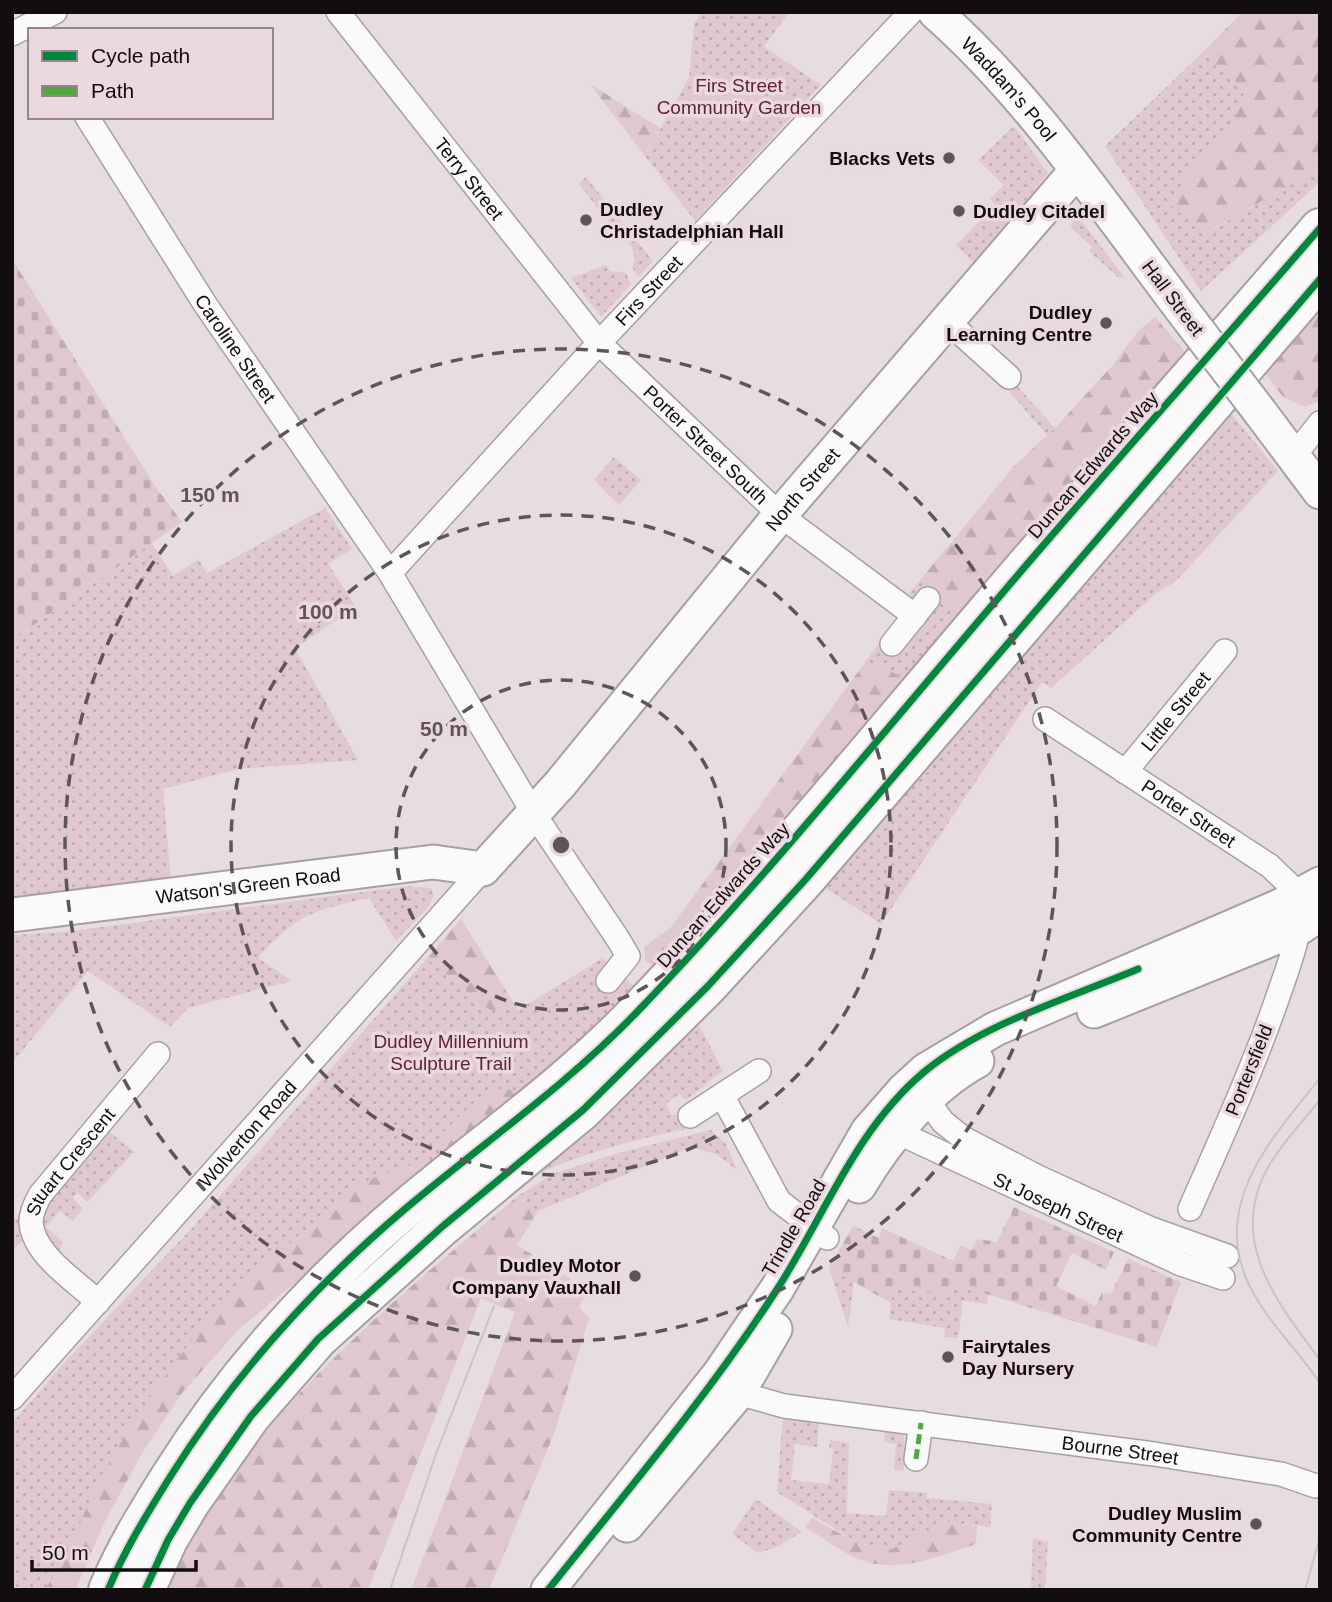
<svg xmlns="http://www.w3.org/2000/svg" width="1332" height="1602" viewBox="0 0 1332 1602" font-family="Helvetica,sans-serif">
<defs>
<pattern id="green-dots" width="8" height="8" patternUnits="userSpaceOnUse" patternTransform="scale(1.75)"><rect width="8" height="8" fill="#e0c8d0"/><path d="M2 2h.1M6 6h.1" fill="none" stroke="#bfabb1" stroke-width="1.8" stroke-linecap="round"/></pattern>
<pattern id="forest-firs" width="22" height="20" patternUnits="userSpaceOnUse" patternTransform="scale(1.75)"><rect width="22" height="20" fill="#e0c8d0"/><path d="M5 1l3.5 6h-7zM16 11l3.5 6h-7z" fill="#bfabb1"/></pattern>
<pattern id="cemetery-stones" width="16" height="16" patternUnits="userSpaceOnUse" patternTransform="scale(1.75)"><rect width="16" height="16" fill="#e0c8d0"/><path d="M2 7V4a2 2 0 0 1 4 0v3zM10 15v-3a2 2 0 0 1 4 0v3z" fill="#bfabb1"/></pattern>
</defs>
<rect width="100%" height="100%" fill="#e7dde0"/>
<!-- green -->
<g fill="url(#green-dots)">
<path d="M 701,12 L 789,12 L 764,47 L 821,85 L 695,221 L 645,156 L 689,78 L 694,25 Z"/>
<path d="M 1205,50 L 1224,73 L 1246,89 L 1227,136 L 1187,173 L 1208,232 L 1320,168 L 1320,182 L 1201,291 L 1105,146 Z"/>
<path d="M 1014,126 L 1048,173 L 974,264 L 956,245 L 995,205 L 990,199 L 1004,185 L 978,160 Z"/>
<path d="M 586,177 L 653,261 L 638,277 L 632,267 C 638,255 631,246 625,235 L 620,237 L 579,184 Z"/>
<path d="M 1077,215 L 1125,278 L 1118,277 L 1089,251 L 1092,247 L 1070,227 Z"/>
<path d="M 606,265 L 610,271 L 626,273 L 631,284 L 601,317 L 571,278 Z"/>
<path d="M 1017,386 L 1055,428 L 1047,435 L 1007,389 Z"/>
<path d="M 1230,412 L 1278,471 L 1176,581 L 1157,593 L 1051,688 L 1042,682 L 881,924 L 821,885 Z"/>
<path d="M 614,457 L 641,480 L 619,505 L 594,480 Z"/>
<path d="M 325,508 L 352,549 L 328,564 L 356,607 L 295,648 L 358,760 L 238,769 L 163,789 L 171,882 L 12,901 L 12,640 L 152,543 L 173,576 L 198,559 L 207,573 Z"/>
<path d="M 921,579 L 963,613 L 907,678 L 866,661 L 898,617 L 917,603 L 909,593 Z"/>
<path d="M 408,886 L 431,888 L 434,895 L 429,906 L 396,941 L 369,898 C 312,910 299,914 258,958 L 292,981 L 188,1008 L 170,1027 L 88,971 L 12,1063 L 12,935 L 64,932 Z"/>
<path d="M 461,919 L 518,1010 L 603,958 L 611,968 L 613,989 L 625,978 L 634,986 L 555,1066 L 239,1329 L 182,1393 L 142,1453 L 104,1523 L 75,1590 L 12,1590 L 12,1423 L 66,1361 L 193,1227 Z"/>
<path d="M 699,1025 L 723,1071 L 686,1100 L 679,1094 L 666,1104 L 671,1115 L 680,1115 L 686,1129 C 631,1140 582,1154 530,1177 Z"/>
<path d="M 106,1129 L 134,1152 L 87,1202 L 77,1193 L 73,1198 L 83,1209 L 73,1221 L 60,1211 L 46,1227 L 63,1242 L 58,1253 C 46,1240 37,1230 44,1211 Z"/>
<path d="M 711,1130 L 726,1144 L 737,1170 L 716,1154 L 691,1147 L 538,1211 L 518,1196 L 553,1174 L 618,1153 Z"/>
<path d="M 12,1218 L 21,1219 L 25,1239 L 12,1250 Z"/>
<path d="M 829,1268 L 854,1281 L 848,1327 Z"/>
<path d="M 954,1284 L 988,1294 L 987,1304 L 963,1301 L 958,1338 L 944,1337 L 945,1328 L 889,1319 L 893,1289 L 952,1294 Z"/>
<path d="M 783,1414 L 819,1419 L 817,1447 L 795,1444 L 791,1480 L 829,1484 L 833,1449 L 829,1448 L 830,1440 L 849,1443 L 847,1513 L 886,1516 L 889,1490 L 927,1493 L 927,1498 L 992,1504 L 990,1527 L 945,1522 L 892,1549 L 857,1543 L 777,1492 Z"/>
<path d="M 885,1427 L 899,1430 L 904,1435 L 904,1471 L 894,1470 L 896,1444 L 884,1442 Z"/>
<path d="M 756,1499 L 802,1532 L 779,1546 L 758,1553 L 732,1534 Z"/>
<path d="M 1033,1538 L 1048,1542 L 1045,1590 L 1031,1590 Z"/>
</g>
<!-- forest -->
<g fill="url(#forest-firs)">
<path d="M 1242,12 L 1320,12 L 1320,168 L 1207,232 L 1171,206 L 1187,173 L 1227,136 L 1246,89 L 1224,74 L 1205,50 Z"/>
<path d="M 590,84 L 660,128 L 645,156 Z"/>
<path d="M 1320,306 L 1320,401 L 1305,407 L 1283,397 L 1265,373 Z"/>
<path d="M 1155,317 L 1188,355 L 963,613 L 921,579 L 1014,466 L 1055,428 L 1112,366 L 1138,331 Z"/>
<path d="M 866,661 L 907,678 L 653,966 L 645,960 L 644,947 L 671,927 Z"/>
<path d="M 461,919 L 518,1010 L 490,1010 L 427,959 Z"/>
<path d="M 505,1088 L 522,1094 L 452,1151 L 439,1142 L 439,1136 L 480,1097 Z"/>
<path d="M 430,1159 L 437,1165 L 239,1329 L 182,1393 L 142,1453 L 104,1523 L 75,1590 L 45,1590 L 69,1551 L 95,1487 L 129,1428 L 175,1362 L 228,1295 L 359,1185 L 382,1174 Z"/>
<path d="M 518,1196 L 538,1211 L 517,1245 L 571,1279 L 568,1285 L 585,1295 L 579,1307 L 589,1318 L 554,1434 L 489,1590 L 411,1590 L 515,1312 L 481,1298 L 368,1590 L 166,1590 C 175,1569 183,1546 195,1527 C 278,1395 399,1295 518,1196 Z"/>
<path d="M 812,1518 L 857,1543 L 892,1549 L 945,1522 L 977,1526 L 976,1544 C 939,1556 897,1575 858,1559 C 840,1551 822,1537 805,1527 Z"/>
</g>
<!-- cemetery -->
<g fill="url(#cemetery-stones)">
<path d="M 12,259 L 155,486 L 182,522 L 12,640 Z"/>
<path d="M 1014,1207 L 1114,1252 L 1106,1270 L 1072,1253 L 1056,1286 L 1095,1306 L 1102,1293 L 1111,1294 L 1128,1259 L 1181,1282 L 1157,1347 L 954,1284 L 952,1294 L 894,1289 L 891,1303 L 829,1268 L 853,1226 L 879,1238 L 882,1228 L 953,1261 L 961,1245 L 971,1250 L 977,1239 L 997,1242 Z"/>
</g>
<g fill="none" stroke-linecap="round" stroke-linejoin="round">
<!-- street casing -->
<g stroke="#a7a0a2" stroke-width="26">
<g id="street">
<path id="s1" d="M 338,12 L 599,343 L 780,515 L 915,616"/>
<path d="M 12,34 L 55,12"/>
<path id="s2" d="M 87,117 L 205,304 L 390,573 L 534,814 L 618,939 L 628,956 L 608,981"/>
<path d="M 946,320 L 1009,377"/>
<path d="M 1293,457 L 1320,423"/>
<path id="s3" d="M 390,573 L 599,343 L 911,12"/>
<path d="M 892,644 L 928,599"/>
<path id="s4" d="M 1045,719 L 1270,866 L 1300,895 C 1303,934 1287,969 1275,1005 C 1250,1075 1220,1141 1190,1209"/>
<path id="s5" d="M 1125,772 L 1225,651"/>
<path d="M 723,1097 L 779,1201 L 827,1238"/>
<path d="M 927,1100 L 943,1122 L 963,1138 L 1038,1177 L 1149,1228 L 1227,1256"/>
<path d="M 690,1116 L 759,1071"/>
<path id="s6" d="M 897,1132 L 1181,1264 L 1223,1278"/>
<path id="s7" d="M 98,1302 C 76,1281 33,1255 31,1222 C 31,1212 36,1203 40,1195 L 158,1054"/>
<path id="s8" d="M 728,1386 L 738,1393 L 784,1406 L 1154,1454 L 1281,1474 L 1316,1486"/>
<path id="s9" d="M 12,1398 L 483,869"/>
<path d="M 916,1459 L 921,1423"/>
</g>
</g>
<!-- secondary casing -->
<g stroke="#a7a0a2" stroke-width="37">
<g id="secondary">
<path id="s10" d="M 935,12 C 1033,98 1113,220 1192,323"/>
<path d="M 1260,412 L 1320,492"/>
<path id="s11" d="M 12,915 L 433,862 L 483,869 L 561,783 L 780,515 L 1076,171"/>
<path d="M 1094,1011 L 1299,928 L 1320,914"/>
<path d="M 859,1186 C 887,1139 929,1087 977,1061"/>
<path d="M 627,1525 L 738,1393 L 775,1329"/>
<path d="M 548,1590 L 720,1373 L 777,1289 L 868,1131 L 903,1091 L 926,1070 L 995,1029 L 1280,906 L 1320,884"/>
</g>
</g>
<!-- highway casing -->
<g stroke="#a7a0a2" stroke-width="42">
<g id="highway">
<path d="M 108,1590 C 125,1549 147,1514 170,1477 C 234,1375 313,1287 405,1209 C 482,1144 567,1085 637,1012 C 760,884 872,746 988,610 C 1097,481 1210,356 1320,228"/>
<path d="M 145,1590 L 168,1540 L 190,1503 L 251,1416 L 318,1339 L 443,1226 L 583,1110 L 708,986 L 806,879 L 1320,279"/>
</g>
</g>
<!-- street -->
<use href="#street" stroke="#fbfafa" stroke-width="23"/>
<!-- secondary -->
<use href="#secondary" stroke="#fbfafa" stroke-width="33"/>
<!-- highway -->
<use href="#highway" stroke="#fbfafa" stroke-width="38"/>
<!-- tram -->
<g stroke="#c8c4c6" stroke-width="2">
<path d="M 1320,1078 C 1275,1135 1213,1199 1246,1278 C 1262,1317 1297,1348 1320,1383"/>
<path d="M 1320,1100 C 1303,1121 1284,1141 1270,1164 C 1225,1239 1277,1302 1320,1360"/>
<path d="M 390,1590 L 437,1451 L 494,1306"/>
<path d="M 1305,1590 L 1320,1537"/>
<path d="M 1320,1590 L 1320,1589"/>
</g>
<!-- secondary-bridge casing -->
<g stroke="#a7a0a2" stroke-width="37" stroke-linecap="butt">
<path id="secondary-bridge" d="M 1192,323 L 1260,412"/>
</g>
<!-- secondary-bridge -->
<use href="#secondary-bridge" stroke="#fbfafa" stroke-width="33"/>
<!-- quiet -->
<path stroke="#51a841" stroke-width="5" stroke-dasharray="10 5" stroke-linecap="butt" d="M 916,1459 L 921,1423"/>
<!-- cycleway casing -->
<g stroke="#ebd9df" stroke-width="11">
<g id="cycleway">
<path d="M 108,1590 C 125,1549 147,1514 170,1477 C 234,1375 313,1287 405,1209 C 482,1144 567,1085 637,1012 C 760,884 872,746 988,610 C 1097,481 1210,356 1320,228"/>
<path d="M 145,1590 L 168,1540 L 190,1503 L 251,1416 L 318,1339 L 443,1226 L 583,1110 L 708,986 L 806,879 L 1320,279"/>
<path d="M 548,1590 C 626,1492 708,1396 776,1291 C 824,1217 855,1130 924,1072 C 984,1023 1067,999 1138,969"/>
</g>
</g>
<!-- cycleway -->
<use href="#cycleway" stroke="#00873e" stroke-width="7"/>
</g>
<!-- distance rings -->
<g fill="none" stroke="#5d5658" stroke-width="3.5" stroke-dasharray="12 9">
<circle cx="561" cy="845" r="165"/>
<circle cx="561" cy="845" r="330"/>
<circle cx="561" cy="845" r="496"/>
</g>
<!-- markers -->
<g fill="#5d5658" stroke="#ebd9df" stroke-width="2.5">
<circle cx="949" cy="158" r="7"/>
<circle cx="959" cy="211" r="7"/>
<circle cx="586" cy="220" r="7"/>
<circle cx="1106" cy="323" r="7"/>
<circle cx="635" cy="1276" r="7"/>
<circle cx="948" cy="1357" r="7"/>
<circle cx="1256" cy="1524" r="7"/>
</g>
<g text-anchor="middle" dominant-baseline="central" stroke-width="7" stroke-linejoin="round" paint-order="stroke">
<!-- park labels -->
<g font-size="19" fill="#61213d" stroke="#ebd9df">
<text x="739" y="85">Firs Street<tspan x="739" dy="22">Community Garden</tspan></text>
<text x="451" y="1041">Dudley Millennium<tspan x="451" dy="22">Sculpture Trail</tspan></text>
</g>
<!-- street labels -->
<g font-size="19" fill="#120d0e" stroke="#ebd9df">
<text stroke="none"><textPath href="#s10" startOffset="107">Waddam's Pool</textPath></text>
<text stroke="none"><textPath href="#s1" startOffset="212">Terry Street</textPath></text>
<text stroke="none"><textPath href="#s3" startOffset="383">Firs Street</textPath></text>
<text transform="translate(1173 298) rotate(53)">Hall Street</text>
<text stroke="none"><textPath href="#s2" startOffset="275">Caroline Street</textPath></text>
<text stroke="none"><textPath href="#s1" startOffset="569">Porter Street South</textPath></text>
<text transform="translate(1093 465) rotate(-49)">Duncan Edwards Way</text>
<text stroke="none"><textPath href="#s11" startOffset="971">North Street</textPath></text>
<text stroke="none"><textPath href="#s5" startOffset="79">Little Street</textPath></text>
<text stroke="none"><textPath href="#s4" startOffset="172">Porter Street</textPath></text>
<text stroke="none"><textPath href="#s11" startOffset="238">Watson's Green Road</textPath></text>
<text transform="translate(723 895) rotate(-48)">Duncan Edwards Way</text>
<text transform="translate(1249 1070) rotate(-68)">Portersfield</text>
<text stroke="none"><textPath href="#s9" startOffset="354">Wolverton Road</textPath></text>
<text stroke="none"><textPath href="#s7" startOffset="180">Stuart Crescent</textPath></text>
<text stroke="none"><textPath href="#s6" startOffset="178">St Joseph Street</textPath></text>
<text transform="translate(794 1228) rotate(-60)">Trindle Road</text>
<text stroke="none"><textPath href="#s8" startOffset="399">Bourne Street</textPath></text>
</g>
<!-- poi labels -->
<g font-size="19" font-weight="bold" fill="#120d0e" stroke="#ebd9df" text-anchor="end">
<text x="935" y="158">Blacks Vets</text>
<text x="600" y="209" text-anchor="start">Dudley<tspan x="600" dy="22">Christadelphian Hall</tspan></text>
<text x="973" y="211" text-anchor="start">Dudley Citadel</text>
<text x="1092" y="312">Dudley<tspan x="1092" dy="22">Learning Centre</tspan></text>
<text x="621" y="1265">Dudley Motor<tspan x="621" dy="22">Company Vauxhall</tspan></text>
<text x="962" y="1346" text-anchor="start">Fairytales<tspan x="962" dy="22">Day Nursery</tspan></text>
<text x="1242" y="1513">Dudley Muslim<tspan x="1242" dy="22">Community Centre</tspan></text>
</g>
</g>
<circle cx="561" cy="845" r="10" fill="#5d5658" stroke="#ebd9df" stroke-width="3.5"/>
<g font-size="21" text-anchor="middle" font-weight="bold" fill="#5d5658" stroke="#ebd9df" stroke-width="7" stroke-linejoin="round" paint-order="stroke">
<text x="210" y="502">150 m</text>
<text x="328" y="619">100 m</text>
<text x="444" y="736">50 m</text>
</g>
<!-- border -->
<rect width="1332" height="1602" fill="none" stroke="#120d0e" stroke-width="28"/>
<!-- legend -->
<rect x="28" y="28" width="245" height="91" fill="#ebd9df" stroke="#94878b" stroke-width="2"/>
<rect x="42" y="51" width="35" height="10" fill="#00873e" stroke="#94878b" stroke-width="2"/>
<text x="91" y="63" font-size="21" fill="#120d0e">Cycle path</text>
<rect x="42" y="86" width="35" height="10" fill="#51a841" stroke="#94878b" stroke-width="2"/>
<text x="91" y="98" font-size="21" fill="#120d0e">Path</text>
<!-- scale -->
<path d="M32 1560v10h164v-10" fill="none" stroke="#120d0e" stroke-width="3.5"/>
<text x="42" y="1560" font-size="21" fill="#120d0e" stroke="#ebd9df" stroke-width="5" paint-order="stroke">50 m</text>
</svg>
